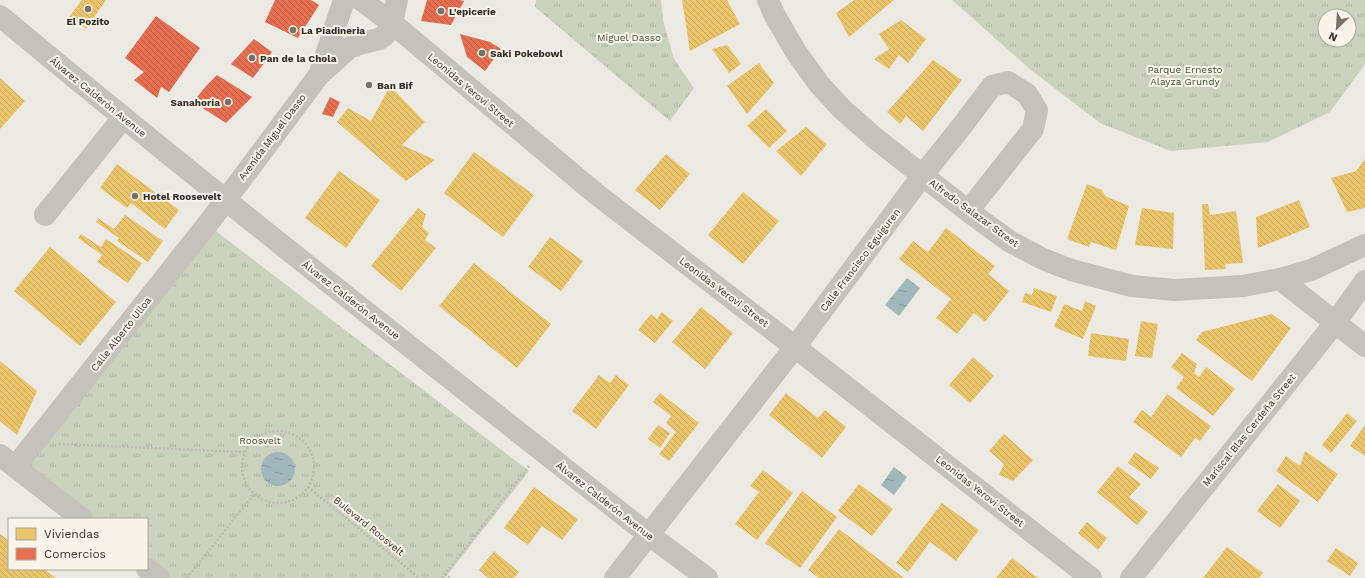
<svg xmlns="http://www.w3.org/2000/svg" width="1365" height="578" viewBox="0 0 1365 578" font-family="'Work Sans',sans-serif">
<defs>
<pattern id="grass-tufts" width="24" height="20" patternUnits="userSpaceOnUse"><rect width="24" height="20" fill="#cad1bd"/><path d="M3 7l-1-3M5 7V3M7 7l1-3M15 17l-1-3M17 17v-4M19 17l1-3" fill="none" stroke="#aeb4a3"/></pattern>
<pattern id="water-ripples" width="26" height="14" patternUnits="userSpaceOnUse"><rect width="26" height="14" fill="#a0b7bc"/><path d="M2 4q2-2 4 0t4 0M15 11q2-2 4 0t4 0" fill="none" stroke="#839599"/></pattern>
<pattern id="homes-back-hatch" width="6" height="6" patternUnits="userSpaceOnUse"><rect width="6" height="6" fill="#e9c46a"/><path d="M-1 5l2 2M0 0l6 6M5-1l2 2" fill="none" stroke="#c8a95c"/></pattern>
<pattern id="shops-back-hatch" width="6" height="6" patternUnits="userSpaceOnUse"><rect width="6" height="6" fill="#e76f51"/><path d="M-1 5l2 2M0 0l6 6M5-1l2 2" fill="none" stroke="#bc5c43"/></pattern>
</defs>
<rect width="100%" height="100%" fill="#ece9e2"/>
<!-- grass -->
<g fill="url(#grass-tufts)" fill-rule="evenodd">
<path d="M 536,0 L 661,0 L 663,20 L 674,59 L 694,88 L 670,121 L 535,7 Z"/>
<path d="M 952,0 L 1365,0 L 1365,64 L 1330,112 L 1268,142 L 1171,151 L 1100,123 L 1031,70 ZM 1325,16 L 1349,16 L 1349,40 L 1325,40 Z"/>
<path d="M 212,228 L 529,471 L 445,578 L 169,578 L 147,561 L 147,519 L 94,519 L 27,465 Z"/>
</g>
<!-- water -->
<g fill="url(#water-ripples)">
<path d="M 907,278 L 920,288 L 899,316 L 885,305 Z"/>
<circle cx="278" cy="469" r="17"/>
<path d="M 894,467 L 907,477 L 894,495 L 881,485 Z"/>
</g>
<!-- homes -->
<g fill="url(#homes-back-hatch)">
<path d="M 82,0 L 106,0 L 86,29 L 69,17 Z"/>
<path d="M 682,0 L 727,0 L 740,24 L 690,51 Z"/>
<path d="M 854,0 L 894,0 L 849,37 L 836,13 Z"/>
<path d="M 901,20 L 926,39 L 908,63 L 899,55 L 889,69 L 874,59 L 889,49 L 879,34 Z"/>
<path d="M 727,45 L 741,64 L 729,73 L 712,49 Z"/>
<path d="M 933,60 L 962,80 L 923,131 L 906,116 L 900,124 L 887,112 Z"/>
<path d="M 759,63 L 774,83 L 747,114 L 727,86 Z"/>
<path d="M 0,78 L 25,101 L 0,129 Z"/>
<path d="M 390,86 L 425,122 L 402,145 L 435,160 L 406,181 L 337,122 L 348,108 L 371,121 Z"/>
<path d="M 766,109 L 787,131 L 769,148 L 747,126 Z"/>
<path d="M 806,127 L 827,144 L 801,176 L 776,151 Z"/>
<path d="M 474,152 L 534,195 L 503,237 L 444,193 Z"/>
<path d="M 666,154 L 690,174 L 660,210 L 635,190 Z"/>
<path d="M 1365,159 L 1365,208 L 1347,212 L 1331,178 L 1356,171 Z"/>
<path d="M 117,164 L 179,210 L 165,229 L 131,203 L 127,208 L 100,188 Z"/>
<path d="M 339,171 L 380,200 L 346,248 L 305,218 Z"/>
<path d="M 1087,184 L 1102,190 L 1105,196 L 1129,206 L 1116,250 L 1091,242 L 1089,247 L 1067,239 Z"/>
<path d="M 743,192 L 779,221 L 743,264 L 708,235 Z"/>
<path d="M 1299,200 L 1310,227 L 1258,248 L 1256,217 Z"/>
<path d="M 1202,204 L 1208,204 L 1210,215 L 1236,211 L 1243,263 L 1225,264 L 1226,269 L 1205,270 Z"/>
<path d="M 418,208 L 426,214 L 422,227 L 429,233 L 425,240 L 436,248 L 401,291 L 371,266 Z"/>
<path d="M 1142,208 L 1174,213 L 1173,249 L 1135,245 Z"/>
<path d="M 125,215 L 163,241 L 148,262 L 117,241 L 119,238 L 96,222 L 98,218 L 114,229 Z"/>
<path d="M 946,228 L 995,266 L 988,274 L 1009,291 L 985,322 L 974,313 L 957,334 L 936,318 L 951,299 L 899,259 L 913,241 L 928,252 Z"/>
<path d="M 81,234 L 101,247 L 106,239 L 142,263 L 128,283 L 97,262 L 102,255 L 78,238 Z"/>
<path d="M 550,237 L 583,261 L 561,291 L 528,267 Z"/>
<path d="M 50,247 L 116,302 L 80,346 L 14,291 Z"/>
<path d="M 474,263 L 551,324 L 517,368 L 439,306 Z"/>
<path d="M 1034,288 L 1057,296 L 1051,312 L 1022,302 L 1025,293 L 1032,295 Z"/>
<path d="M 1085,301 L 1096,306 L 1083,339 L 1054,327 L 1064,304 L 1082,311 Z"/>
<path d="M 701,307 L 733,333 L 705,369 L 672,342 Z"/>
<path d="M 662,312 L 673,321 L 655,343 L 638,330 L 651,314 L 657,319 Z"/>
<path d="M 1272,314 L 1291,328 L 1252,381 L 1196,340 L 1202,332 Z"/>
<path d="M 1141,321 L 1158,324 L 1152,358 L 1135,356 Z"/>
<path d="M 1091,333 L 1129,339 L 1126,361 L 1088,356 Z"/>
<path d="M 1182,353 L 1197,364 L 1194,373 L 1199,377 L 1206,367 L 1235,389 L 1213,416 L 1176,388 L 1184,377 L 1171,367 Z"/>
<path d="M 973,357 L 994,376 L 970,403 L 949,385 Z"/>
<path d="M 0,361 L 37,391 L 17,435 L 0,421 Z"/>
<path d="M 599,375 L 610,383 L 616,375 L 629,385 L 596,429 L 572,411 Z"/>
<path d="M 660,393 L 699,423 L 669,461 L 659,454 L 676,432 L 666,423 L 671,416 L 653,402 Z"/>
<path d="M 786,393 L 818,418 L 825,410 L 846,427 L 822,458 L 769,415 Z"/>
<path d="M 1167,394 L 1211,426 L 1200,441 L 1195,438 L 1181,457 L 1133,422 L 1142,410 L 1151,417 Z"/>
<path d="M 1347,413 L 1357,421 L 1331,453 L 1322,445 Z"/>
<path d="M 658,425 L 670,433 L 660,448 L 648,439 Z"/>
<path d="M 1365,425 L 1365,456 L 1350,446 Z"/>
<path d="M 1004,434 L 1033,460 L 1013,481 L 999,475 L 1004,464 L 989,451 Z"/>
<path d="M 1305,451 L 1338,474 L 1318,502 L 1276,471 L 1286,456 L 1300,466 Z"/>
<path d="M 1135,452 L 1159,468 L 1151,479 L 1128,463 Z"/>
<path d="M 1118,466 L 1141,484 L 1129,497 L 1148,512 L 1137,525 L 1097,492 Z"/>
<path d="M 763,470 L 793,493 L 757,540 L 735,524 L 759,492 L 750,486 Z"/>
<path d="M 859,484 L 893,509 L 872,536 L 838,511 Z"/>
<path d="M 1278,484 L 1300,501 L 1280,528 L 1257,511 Z"/>
<path d="M 534,487 L 578,519 L 562,540 L 542,526 L 528,545 L 504,528 Z"/>
<path d="M 802,491 L 837,517 L 800,568 L 765,543 Z"/>
<path d="M 942,503 L 979,530 L 956,561 L 930,542 L 908,572 L 896,563 Z"/>
<path d="M 1087,522 L 1107,538 L 1098,550 L 1078,533 Z"/>
<path d="M 839,529 L 904,578 L 819,578 L 808,570 Z"/>
<path d="M 0,534 L 9,541 L 9,569 L 44,569 L 56,578 L 0,578 Z"/>
<path d="M 1227,547 L 1263,573 L 1259,578 L 1203,578 Z"/>
<path d="M 1336,548 L 1358,563 L 1350,576 L 1327,561 Z"/>
<path d="M 494,551 L 519,572 L 514,578 L 488,578 L 479,570 Z"/>
<path d="M 1012,558 L 1038,578 L 996,578 Z"/>
</g>
<!-- shops -->
<g fill="url(#shops-back-hatch)">
<path d="M 275,0 L 311,0 L 319,5 L 298,38 L 265,22 Z"/>
<path d="M 427,0 L 460,0 L 464,1 L 451,25 L 421,21 Z"/>
<path d="M 156,16 L 200,48 L 169,92 L 161,87 L 157,98 L 134,80 L 144,72 L 125,58 Z"/>
<path d="M 460,34 L 490,42 L 501,49 L 485,71 L 467,57 Z"/>
<path d="M 254,39 L 272,52 L 253,78 L 231,64 Z"/>
<path d="M 217,75 L 252,97 L 226,123 L 193,102 L 206,86 Z"/>
<path d="M 330,97 L 340,102 L 333,117 L 322,114 Z"/>
</g>
<g fill="none" stroke-linecap="round" stroke-linejoin="round">
<!-- path -->
<g stroke="#bebab3" stroke-width="2.5" stroke-dasharray="2 2" stroke-linecap="butt">
<circle cx="278" cy="467" r="36"/>
<path d="M 59,444 L 244,452"/>
<path d="M 308,487 L 419,578"/>
<path d="M 445,574 L 450,578"/>
<path d="M 187,578 L 254,494"/>
<path d="M 442,578 L 529,466"/>
</g>
<!-- minor -->
<g stroke="#c5c1bb" stroke-width="22">
<path d="M 361,0 L 392,23 L 595,193 L 795,347 L 1091,578"/>
<path d="M 768,0 L 774,14 L 796,52 L 819,84 L 842,109 L 876,139 L 968,211 L 1009,241 L 1043,259 L 1071,270 L 1132,286 L 1175,290 L 1243,286 L 1280,279 L 1311,270 L 1365,245"/>
<path d="M 0,16 C 213,193 432,364 649,535 L 707,578"/>
<path d="M 320,73 L 344,0"/>
<path d="M 45,215 L 123,118"/>
<path d="M 1280,279 L 1365,346"/>
<path d="M 0,455 L 82,519"/>
<path d="M 15,467 L 210,221 L 319,75 L 349,48 L 359,44 L 379,39 L 385,35 L 389,30 L 392,23 L 397,0"/>
<path d="M 147,569 L 159,578"/>
<path d="M 615,578 L 795,347 L 922,176 L 965,122 L 992,86 L 1008,82 L 1027,94 L 1037,110 L 1033,129 L 968,211"/>
<path d="M 1131,578 L 1335,323 L 1365,281"/>
</g>
</g>
<!-- markers -->
<g fill="#76716a" stroke="#f8f4ea" stroke-width="1.5">
<circle cx="88" cy="9" r="4"/>
<circle cx="441" cy="11" r="4"/>
<circle cx="293" cy="30" r="4"/>
<circle cx="482" cy="53" r="4"/>
<circle cx="252" cy="58" r="4"/>
<circle cx="369" cy="85" r="4"/>
<circle cx="228" cy="102" r="4"/>
<circle cx="135" cy="196" r="4"/>
</g>
<g text-anchor="middle" dominant-baseline="central" stroke-width="4" stroke-linejoin="round" paint-order="stroke">
<!-- poi labels -->
<g font-size="10" font-weight="bold" fill="#36302a" stroke="#f8f4ea" text-anchor="start">
<text x="449" y="11">L'epicerie</text>
<text x="88" y="21" text-anchor="middle">El Pozito</text>
<text x="301" y="30">La Piadineria</text>
<text x="490" y="53">Saki Pokebowl</text>
<text x="260" y="58">Pan de la Chola</text>
<text x="377" y="85">Ban Bif</text>
<text x="220" y="102" text-anchor="end">Sanahoria</text>
<text x="143" y="196">Hotel Roosevelt</text>
</g>
<!-- park labels -->
<g font-size="10" fill="#3f5230" stroke="#f8f4ea">
<text x="629" y="37">Miguel Dasso</text>
<text x="1185" y="69">Parque Ernesto<tspan x="1185" dy="12">Alayza Grundy</tspan></text>
<text x="260" y="440">Roosvelt</text>
</g>
<!-- street labels -->
<g font-size="10" fill="#36302a" stroke="#f8f4ea">
<text transform="translate(471 90) rotate(40)">Leonidas Yerovi Street</text>
<text transform="translate(98 97) rotate(39)">Álvarez Calderón Avenue</text>
<text transform="translate(272 137) rotate(-53)">Avenida Miguel Dasso</text>
<text transform="translate(974 213) rotate(36)">Alfredo Salazar Street</text>
<text transform="translate(860 260) rotate(-53)">Calle Francisco Eguiguren</text>
<text transform="translate(724 292) rotate(37)">Leonidas Yerovi Street</text>
<text transform="translate(351 300) rotate(38)">Álvarez Calderón Avenue</text>
<text transform="translate(121 334) rotate(-52)">Calle Alberto Ulloa</text>
<text transform="translate(1249 430) rotate(-51)">Mariscal Blas Cerdeña Street</text>
<text transform="translate(980 491) rotate(38)">Leonidas Yerovi Street</text>
<text transform="translate(605 501) rotate(38)">Álvarez Calderón Avenue</text>
<text transform="translate(369 526) rotate(39)">Bulevard Roosvelt</text>
</g>
</g>
<!-- legend -->
<rect x="8" y="518" width="140" height="52" fill="#f8f4ea" stroke="#aaa69d"/>
<rect x="16" y="528" width="20" height="12" fill="#e9c46a" stroke="#aaa69d"/>
<text x="44" y="538" font-size="12" fill="#36302a">Viviendas</text>
<rect x="16" y="548" width="20" height="12" fill="#e76f51" stroke="#aaa69d"/>
<text x="44" y="558" font-size="12" fill="#36302a">Comercios</text>
<!-- north arrow -->
<g transform="translate(1337 28) rotate(205)"><circle r="19" fill="#f8f4ea" stroke="#aaa69d"/>
<path d="M0-3L7 15L0 10L-7 15Z" fill="#76716a"/>
<text y="-6" font-size="11" font-weight="bold" text-anchor="middle" fill="#36302a">N</text>
</g>
</svg>
